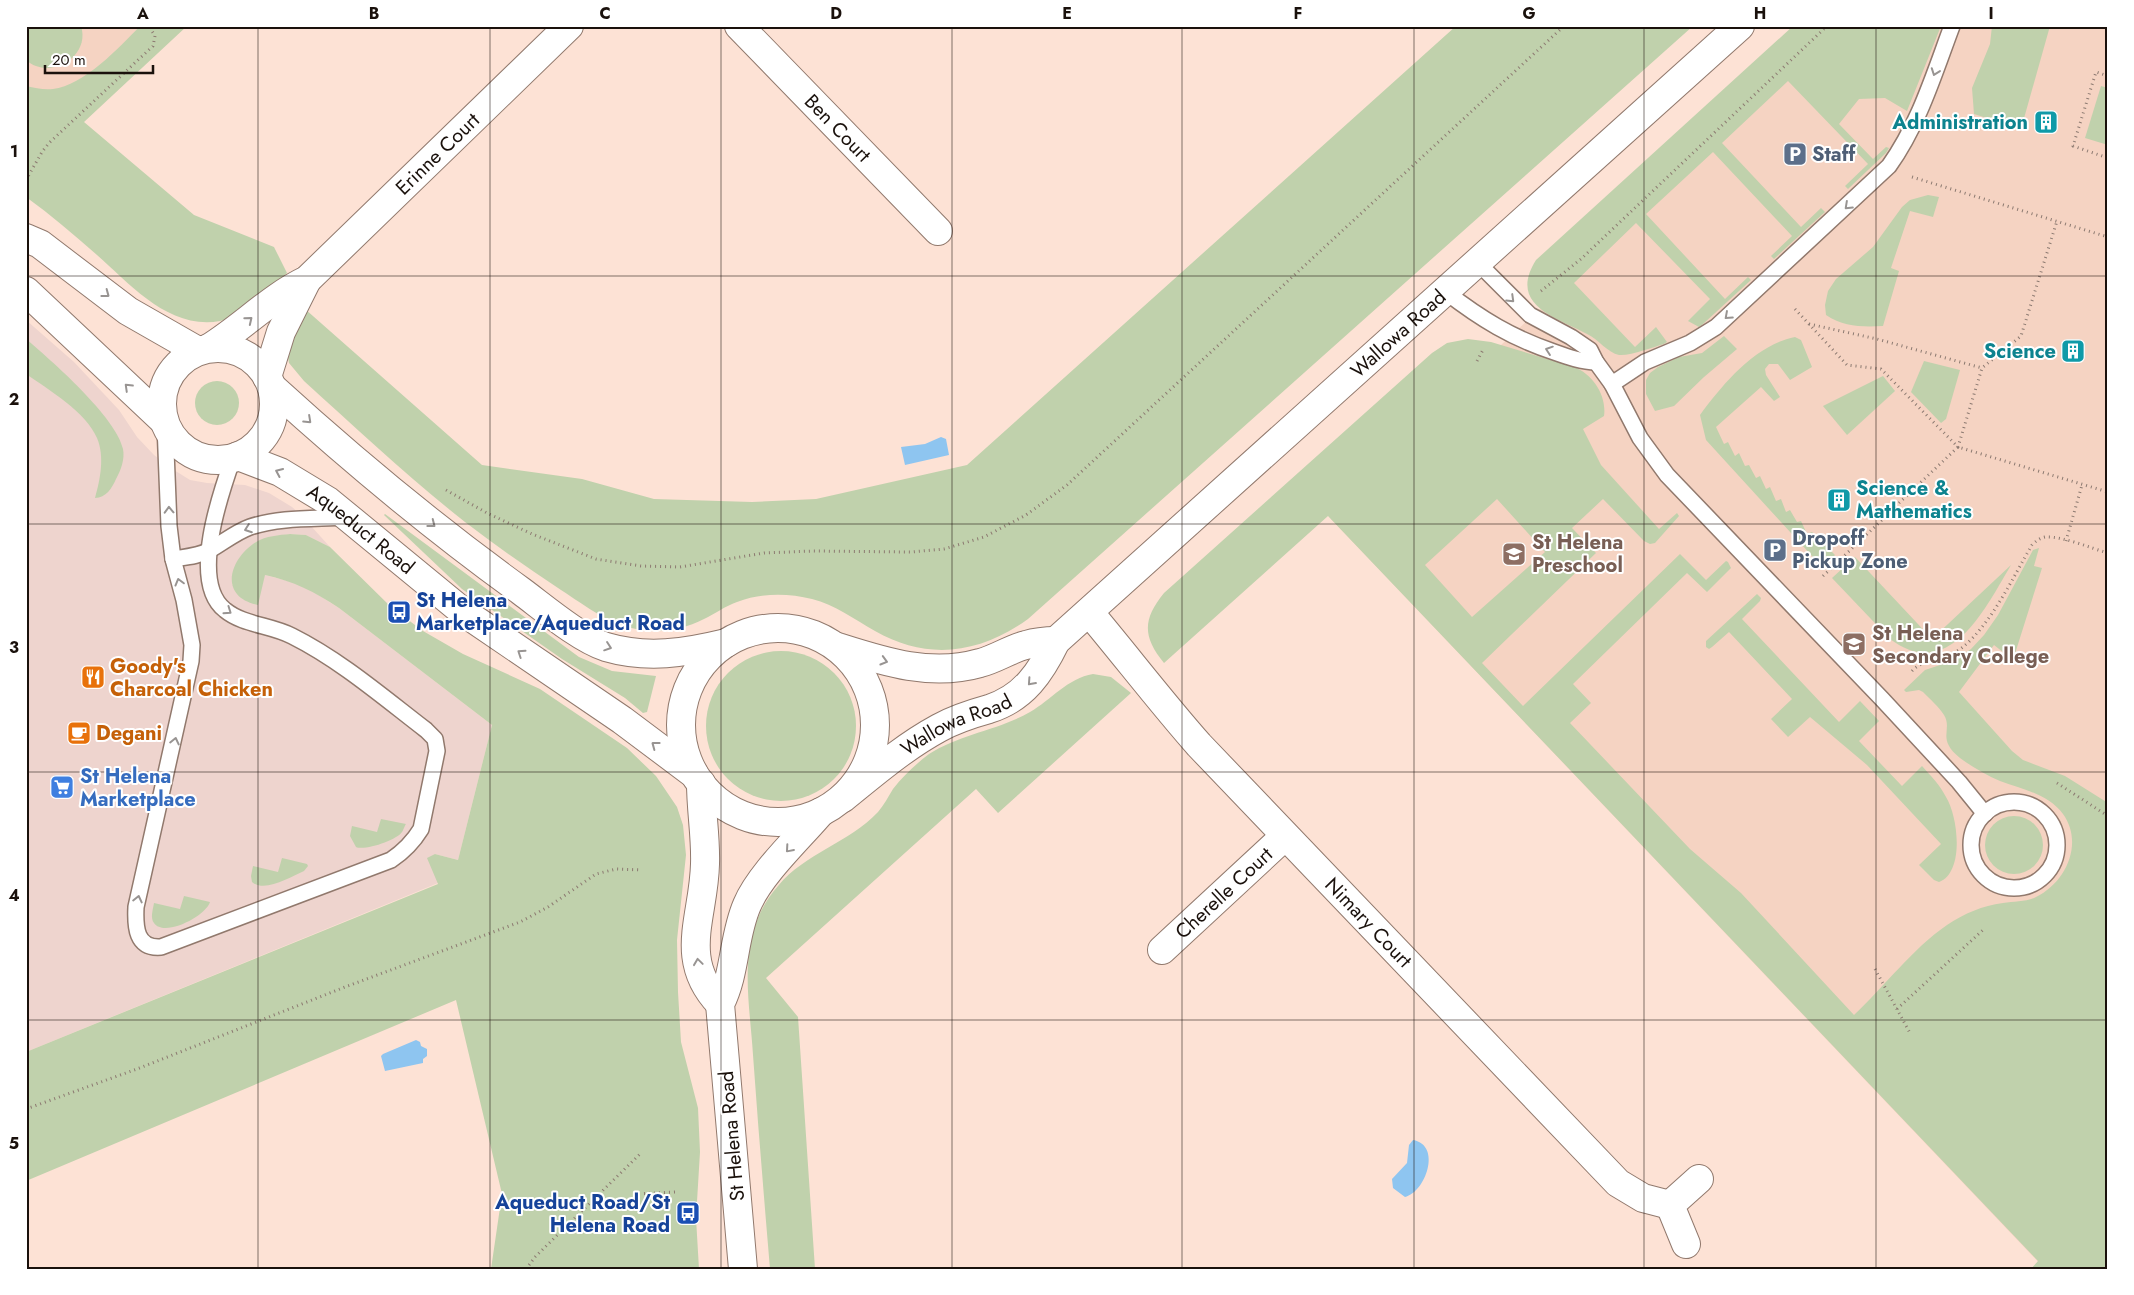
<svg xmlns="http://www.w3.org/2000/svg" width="2134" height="1295" viewBox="0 0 2134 1295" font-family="Jost,sans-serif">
<rect width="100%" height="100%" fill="#fde2d5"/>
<!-- commercial -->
<path fill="#eed4ce" d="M 26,320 L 74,362 L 119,410 L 137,437 L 154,455 L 174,470 L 190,480 L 207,483 L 245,485 L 269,493 L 292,507 L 301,515 L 330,547 L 306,535 L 290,534 L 256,542 L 239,560 L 232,576 L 232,585 L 265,575 L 296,583 L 312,591 L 339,608 L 492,725 L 458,860 L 435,854 L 438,883 L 26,1052 Z"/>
<!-- built -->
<g fill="#f5d3c2">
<path d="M 26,26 L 187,26 L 26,155 Z"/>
<path d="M 1844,26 L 2108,26 L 2108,1269 L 2045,1269 L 1331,519 L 1491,372 L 1501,345 Z"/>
</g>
<!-- green -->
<g fill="#c0d1ac" fill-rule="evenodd">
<path d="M 27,26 L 81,26 C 91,57 49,81 26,60 Z"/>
<path d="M 140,26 L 187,26 L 84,122 L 194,215 L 274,247 L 287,273 C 268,291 247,316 220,321 C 169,330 131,285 97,255 C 74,235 51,215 26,197 L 26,86 C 36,88 43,90 53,89 C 83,86 120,47 140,26 Z"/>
<path d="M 1456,26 L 1693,26 L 1028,619 C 980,654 927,661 875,631 C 854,619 835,605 812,599 C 787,593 761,593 737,602 C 725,606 715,614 704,619 C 685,629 664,632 643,630 C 612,627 586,606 561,590 C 528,568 496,546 465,522 C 409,478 357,429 304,381 L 289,363 L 287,352 L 305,309 L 482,465 L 582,479 L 654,499 L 752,502 L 816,499 L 967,465 Z"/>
<path d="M 1793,26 L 1941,26 L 1907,111 L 1885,98 L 1859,99 L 1839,124 L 1873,159 L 1886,147 L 1889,148 L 1886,153 L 1848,189 L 1845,186 L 1868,164 L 1788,81 L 1722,143 L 1801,227 L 1821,208 L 1825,212 L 1774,259 L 1771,256 L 1792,236 L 1713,152 L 1646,214 L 1725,299 L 1748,277 L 1751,280 L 1703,324 L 1699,327 L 1688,321 L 1710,299 L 1636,223 L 1574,283 L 1635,347 L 1656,327 L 1667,342 L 1664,344 C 1653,347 1631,356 1619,355 C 1608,353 1598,339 1587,334 C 1558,318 1507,306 1536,260 Z"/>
<path d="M 1992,26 L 2050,26 L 2021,129 L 1974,114 L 1972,88 L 1990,44 Z"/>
<path d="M 2101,86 L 2108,88 L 2108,145 L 2085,138 Z"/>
<path d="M 1928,195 L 1939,197 L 1933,217 L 1910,211 L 1891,268 L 1899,271 L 1883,326 C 1862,327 1844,327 1826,315 L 1825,305 L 1828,291 L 1836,279 L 1873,247 L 1902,207 L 1910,200 Z"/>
<path d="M 1724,336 L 1737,349 L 1704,377 L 1674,406 L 1655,411 L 1646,394 L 1646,380 L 1650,373 L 1658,367 L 1679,357 L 1702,353 Z"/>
<path d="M 1795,337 L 1801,340 L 1812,367 L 1790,380 L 1778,364 L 1769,364 L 1765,369 L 1766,375 L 1780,397 L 1774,401 L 1761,387 L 1716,427 L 1724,444 L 1728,442 L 1735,456 L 1739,453 L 1745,466 L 1749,465 L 1756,478 L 1760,476 L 1766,489 L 1770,487 L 1776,501 L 1781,499 L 1786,512 L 1790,510 L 1797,522 L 1801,521 L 1807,534 L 1812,532 L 1835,555 L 1822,567 L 1706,440 L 1700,415 C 1723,384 1755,345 1795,337 Z"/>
<path d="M 26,339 C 51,360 117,418 123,449 C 125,459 121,470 116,479 C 112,488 106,498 95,498 C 100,480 105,457 97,438 C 86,412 49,390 26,374 Z"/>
<path d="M 1468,339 L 1491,342 L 1574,367 C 1593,374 1607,396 1604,416 L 1583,429 L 1601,465 L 1659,529 L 1677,513 L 1679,516 L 1655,543 L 1650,544 L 1644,541 L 1603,499 L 1572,528 L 1596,553 L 1482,663 L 1523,706 L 1680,554 L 1706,580 L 1726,561 L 1728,562 L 1731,568 L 1707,592 L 1687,573 L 1573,684 L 1591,703 L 1570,723 L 1690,849 L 1741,893 L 1854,1015 C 1885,986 1912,949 1947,925 C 1965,913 1982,906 2003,903 C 2014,901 2026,902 2036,897 C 2066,883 2084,843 2063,814 C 2048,794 2022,789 2000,781 C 1986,775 1972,767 1960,758 C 1936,739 1953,730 1944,715 C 1939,707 1930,699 1923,692 L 1919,690 L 1906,692 L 1904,690 L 1925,670 L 1955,660 L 1971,649 L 1984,635 L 1998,615 L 2033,550 L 2039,548 L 2034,566 L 2042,568 L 2013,660 L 1994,645 L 1959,692 L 2012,751 L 2023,760 L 2065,776 L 2108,803 L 2108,1269 L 2031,1269 L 2038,1261 L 1328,516 L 1164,663 C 1142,636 1143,619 1164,593 L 1432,353 L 1447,343 ZM 1497,499 L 1545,552 L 1472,617 L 1425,565 Z"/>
<path d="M 1924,361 L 1960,370 L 1946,419 L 1941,423 L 1911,392 Z"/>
<path d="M 1883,376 L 1895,391 L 1847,435 L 1823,406 Z"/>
<circle cx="217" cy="403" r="22"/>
<path d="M 385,514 L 579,657 L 612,671 L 656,676 L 647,712 L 643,713 L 625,698 L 562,659 L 462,589 L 384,515 Z"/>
<path d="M 290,534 L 306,535 L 330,547 L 391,607 L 423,631 L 463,654 L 540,689 L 627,748 L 656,776 L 677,807 L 683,825 L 686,855 L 677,940 L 678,992 L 681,1042 L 698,1108 L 700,1152 L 696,1218 L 699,1269 L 491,1269 L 502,1194 L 456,1000 L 26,1181 L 26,1052 L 438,884 L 427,858 L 435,854 L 458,860 L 492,725 L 339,608 C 315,592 293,581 265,575 L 258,605 C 218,597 229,559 256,542 C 266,536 279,535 290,534 Z"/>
<path d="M 1855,557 L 1932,639 L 2011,565 C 1986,607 1950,684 1890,639 L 1832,578 Z"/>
<path d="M 1757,594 L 1761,598 L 1760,601 L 1742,619 L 1839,722 L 1860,701 L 1879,721 L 1859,741 L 1902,786 L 1922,766 C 1931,776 1940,785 1946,797 C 1958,816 1965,872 1939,882 L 1934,880 L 1919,865 L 1941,844 L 1867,765 L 1810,717 L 1788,737 L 1771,719 L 1792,699 L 1729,632 L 1712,647 L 1709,649 L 1706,647 L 1706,641 Z"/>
<circle cx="781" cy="726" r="75"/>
<path d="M 1093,674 L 1111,677 L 1131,693 L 998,813 L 976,789 L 766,978 L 798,1017 L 815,1269 L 770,1269 C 764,1197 758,1126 753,1055 C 751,1022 745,986 749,953 C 752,928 761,905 778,886 C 805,853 849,843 878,812 C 884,805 888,797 893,789 C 903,776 916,764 929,754 C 960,734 999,730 1030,712 C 1051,700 1068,678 1093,674 Z"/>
<circle cx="2014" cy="845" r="29"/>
<path d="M 381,819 L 406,824 C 405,825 403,831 402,832 C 397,840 365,851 356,847 L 350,836 L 352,826 L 377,832 Z"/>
<path d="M 282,858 L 307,864 L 308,866 L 304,871 C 290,877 265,893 252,882 L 251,876 L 253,866 L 278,872 Z"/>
<path d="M 184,896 L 210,902 C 206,916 164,938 154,923 C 150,918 153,909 154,903 L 180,909 Z"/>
</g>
<!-- water -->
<g fill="#8ec5f0">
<path d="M 941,437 L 946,439 L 949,455 L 905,465 L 901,447 L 925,444 Z"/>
<path d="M 416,1040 L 420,1042 L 421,1046 L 427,1049 L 427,1056 L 423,1059 L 423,1063 L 385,1071 L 381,1056 L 383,1054 Z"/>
<path d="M 1413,1140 C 1442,1145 1426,1192 1405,1197 L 1393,1188 L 1392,1179 L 1407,1163 L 1409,1145 Z"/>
</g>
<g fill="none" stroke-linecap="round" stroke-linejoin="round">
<!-- service casing -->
<g stroke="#91796d" stroke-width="18">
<g id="service">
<path d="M 1478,263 L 1530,315 L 1571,337 L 1590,350 L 1596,362 L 1612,384 L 1640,438 L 1667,475 L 1882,699 L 1959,782 L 1985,814"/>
<path d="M 1446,292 C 1481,319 1512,338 1554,352 C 1568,357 1582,362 1596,362"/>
<path d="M 1612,384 L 1645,362 L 1690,343 L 1716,327 L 1889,166 C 1919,124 1934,74 1952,26"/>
<path d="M 165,425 L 169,526 L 173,559 L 184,600 L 192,645 L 191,661 L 136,907 C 135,927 136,949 161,947 L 391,860 C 403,852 413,842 421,829 L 437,751 L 435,739 L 426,730 C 383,697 340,660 292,636 C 271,625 243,625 225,610 C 189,582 221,492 233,458"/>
<path d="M 173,559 C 186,557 199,556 210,550 C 224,542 236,532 250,527 C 280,517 315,519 346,517"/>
<circle cx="2014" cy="845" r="43"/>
</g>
</g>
<!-- minor casing -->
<g stroke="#91796d" stroke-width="30">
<g id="minor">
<path id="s1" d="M 739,26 L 938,231"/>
<path id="s2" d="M 209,348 C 243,327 271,297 307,280 L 569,26"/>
<path d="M 267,377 L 281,332 L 307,280"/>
<path id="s3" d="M 1089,612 C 1126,656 1161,702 1199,745 L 1618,1183 L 1643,1198 L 1670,1205"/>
<path id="s4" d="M 1162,950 L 1285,836"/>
<path d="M 1686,1244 L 1670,1205 L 1699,1179"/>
</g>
</g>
<!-- secondary casing -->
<g stroke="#91796d" stroke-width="30">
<g id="secondary">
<path d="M 26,238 L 40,244 L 128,311 L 198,351"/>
<path d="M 26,291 L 163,420"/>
<circle cx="218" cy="404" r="56"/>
<path d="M 272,387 C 351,459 434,528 521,591 C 544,608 579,638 606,647 C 647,659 685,653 726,643"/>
<path id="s5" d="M 238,456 L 280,472 L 328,501 L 462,611 L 622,720 L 694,774"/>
<circle cx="778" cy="725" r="97"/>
<path d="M 838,647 C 885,662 931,677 980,663 C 996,659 1010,649 1026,645 C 1036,642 1046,641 1056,641"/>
<path d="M 701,783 C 701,811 706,837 705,864 C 704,917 677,959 720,1004"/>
<path id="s6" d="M 843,798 C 874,773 904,747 939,728 C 955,719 971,714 989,709 C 1024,698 1041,672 1056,641 L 1740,26"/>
<path d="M 743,1269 L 720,1004 C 736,972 733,937 747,905 C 760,874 799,838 821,812"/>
</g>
</g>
<!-- path -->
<g stroke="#8c7a71" stroke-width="3" stroke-dasharray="1 4" stroke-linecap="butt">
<path d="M 2108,76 L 2096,72 L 2073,146 L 2108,158"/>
<path d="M 1912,177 L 2108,237"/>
<path d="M 26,180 L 42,152 L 49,143 L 153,46 L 155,36 L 149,26"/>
<path d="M 1541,291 L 1581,259 L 1827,26"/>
<path d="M 1795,309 L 1847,365 L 1881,369 L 1958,447 L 1982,368 L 2021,336 L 2057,221"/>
<path d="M 1809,324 L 1877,339 L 1982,368"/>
<path d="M 1477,361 L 1484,348"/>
<path d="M 446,490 L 487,513 L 532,534 L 596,559 L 641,566 L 680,567 L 764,553 L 813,551 L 911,552 L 944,549 L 984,537 L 1026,515 L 1067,485 L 1564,26"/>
<path d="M 1899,503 L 1958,447 L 2108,492"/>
<path d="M 2066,541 L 2082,485"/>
<path d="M 1823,576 L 1883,519"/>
<path d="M 1912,671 C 1924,658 1948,659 1963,647 C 1992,623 2013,577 2032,545 C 2036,541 2040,538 2045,537 C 2063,536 2090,548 2108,553"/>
<path d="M 2057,783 L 2108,816"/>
<path d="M 1875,969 L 1910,1033"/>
<path d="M 1897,1009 L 1984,929"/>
<path d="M 26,1109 L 137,1069 L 345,987 L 520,922 L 548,907 L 596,874 L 616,869 L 642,870"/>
<path d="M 634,1194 L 675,1192"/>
<path d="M 526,1269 L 535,1257 L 640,1154"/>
</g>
<!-- service -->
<use href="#service" stroke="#fff" stroke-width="15"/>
<!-- minor -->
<use href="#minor" stroke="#fff" stroke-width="28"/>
<!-- secondary -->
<use href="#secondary" stroke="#fff" stroke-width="28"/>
</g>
<!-- one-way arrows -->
<defs><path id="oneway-chevron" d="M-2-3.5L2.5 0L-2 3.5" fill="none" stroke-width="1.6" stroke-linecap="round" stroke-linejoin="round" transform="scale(1.25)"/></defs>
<g stroke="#989492">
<use href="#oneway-chevron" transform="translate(1935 72) rotate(110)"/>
<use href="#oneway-chevron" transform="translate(1848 206) rotate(137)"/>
<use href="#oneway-chevron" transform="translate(106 294) rotate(37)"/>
<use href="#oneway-chevron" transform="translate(1511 299) rotate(44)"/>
<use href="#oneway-chevron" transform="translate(1728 316) rotate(138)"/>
<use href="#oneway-chevron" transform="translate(249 320) rotate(-39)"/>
<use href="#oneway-chevron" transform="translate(1549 350) rotate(-161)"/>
<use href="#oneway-chevron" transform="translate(128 387) rotate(-136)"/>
<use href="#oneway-chevron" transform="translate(308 420) rotate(43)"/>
<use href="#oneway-chevron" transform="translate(279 472) rotate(-156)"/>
<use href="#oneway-chevron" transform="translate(169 510) rotate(-92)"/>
<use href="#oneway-chevron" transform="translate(432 524) rotate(38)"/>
<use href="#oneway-chevron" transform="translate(248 529) rotate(160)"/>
<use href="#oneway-chevron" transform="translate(179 582) rotate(-105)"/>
<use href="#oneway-chevron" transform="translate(228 611) rotate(35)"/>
<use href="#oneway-chevron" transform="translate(608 647) rotate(19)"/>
<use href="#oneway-chevron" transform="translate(521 653) rotate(-146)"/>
<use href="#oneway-chevron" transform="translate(884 661) rotate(16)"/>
<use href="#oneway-chevron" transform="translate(1031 682) rotate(132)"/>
<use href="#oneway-chevron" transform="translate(175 741) rotate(-77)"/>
<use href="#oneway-chevron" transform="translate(655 745) rotate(-143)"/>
<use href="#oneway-chevron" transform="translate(789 849) rotate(131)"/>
<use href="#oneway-chevron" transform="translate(138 899) rotate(-77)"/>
<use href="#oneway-chevron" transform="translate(698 962) rotate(-98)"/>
</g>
<!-- grid -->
<path fill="none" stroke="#1a110c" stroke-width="1" stroke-opacity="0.55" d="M 258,26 L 258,1269M 490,26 L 490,1269M 721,26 L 721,1269M 952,26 L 952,1269M 1182,26 L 1182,1269M 1414,26 L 1414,1269M 1644,26 L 1644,1269M 1876,26 L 1876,1269M 26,276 L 2108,276M 26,524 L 2108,524M 26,772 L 2108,772M 26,1020 L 2108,1020"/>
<!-- icons -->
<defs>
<g id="building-square" transform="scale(1.25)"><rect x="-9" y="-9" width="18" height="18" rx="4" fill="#0f9aa8" stroke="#fff"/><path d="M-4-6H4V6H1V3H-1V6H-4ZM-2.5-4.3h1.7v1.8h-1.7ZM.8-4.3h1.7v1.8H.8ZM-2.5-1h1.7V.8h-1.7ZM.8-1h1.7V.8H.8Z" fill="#fff"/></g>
<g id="parking-square" transform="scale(1.25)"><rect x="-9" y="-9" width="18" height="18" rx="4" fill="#5c6f8a" stroke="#fff"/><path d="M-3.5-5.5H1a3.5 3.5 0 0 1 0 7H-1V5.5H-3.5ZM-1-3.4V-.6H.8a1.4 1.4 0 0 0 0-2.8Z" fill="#fff"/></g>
<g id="school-square" transform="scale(1.25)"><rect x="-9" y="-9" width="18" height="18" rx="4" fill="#8d6e63" stroke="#fff"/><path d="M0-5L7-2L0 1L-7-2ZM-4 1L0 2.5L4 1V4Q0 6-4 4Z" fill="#fff"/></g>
<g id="bus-square" transform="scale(1.25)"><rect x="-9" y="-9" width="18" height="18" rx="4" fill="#1a4fb4" stroke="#fff"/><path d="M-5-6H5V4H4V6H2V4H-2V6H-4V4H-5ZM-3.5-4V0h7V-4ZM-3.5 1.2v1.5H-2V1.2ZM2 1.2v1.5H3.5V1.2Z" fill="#fff"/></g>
<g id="restaurant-square" transform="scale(1.25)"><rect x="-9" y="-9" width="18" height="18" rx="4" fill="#e8710a" stroke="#fff"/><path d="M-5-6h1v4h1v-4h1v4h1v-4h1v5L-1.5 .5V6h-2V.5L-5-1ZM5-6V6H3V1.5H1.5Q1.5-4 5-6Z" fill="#fff"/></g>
<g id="cafe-square" transform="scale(1.25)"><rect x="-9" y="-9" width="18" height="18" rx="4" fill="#e8710a" stroke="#fff"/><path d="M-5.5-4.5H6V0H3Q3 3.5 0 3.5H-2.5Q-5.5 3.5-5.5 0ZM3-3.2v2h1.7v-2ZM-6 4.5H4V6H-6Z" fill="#fff"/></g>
<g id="supermarket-square" transform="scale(1.25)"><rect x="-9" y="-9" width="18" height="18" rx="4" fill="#3f7fe0" stroke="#fff"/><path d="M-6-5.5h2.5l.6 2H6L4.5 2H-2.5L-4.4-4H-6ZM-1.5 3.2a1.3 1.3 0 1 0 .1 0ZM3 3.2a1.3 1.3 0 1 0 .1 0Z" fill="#fff"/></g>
</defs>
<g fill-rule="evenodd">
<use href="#building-square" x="2046" y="122"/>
<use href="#parking-square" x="1795" y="154"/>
<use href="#building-square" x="2073" y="351"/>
<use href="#building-square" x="1839" y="500"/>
<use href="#parking-square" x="1775" y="550"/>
<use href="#school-square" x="1514" y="554"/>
<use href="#bus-square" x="399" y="612"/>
<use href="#school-square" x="1854" y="644"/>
<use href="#restaurant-square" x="93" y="677"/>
<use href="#cafe-square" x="79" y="733"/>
<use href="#supermarket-square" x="62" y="787"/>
<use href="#bus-square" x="688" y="1213"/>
</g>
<g text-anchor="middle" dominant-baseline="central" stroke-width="4" stroke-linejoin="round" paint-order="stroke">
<!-- culture labels -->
<g font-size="20" font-weight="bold" fill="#0d838f" stroke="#fff" text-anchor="end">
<text x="2028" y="122">Administration</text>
<text x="2056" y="351">Science</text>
<text x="1856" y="488" text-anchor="start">Science &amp;<tspan x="1856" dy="23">Mathematics</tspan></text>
</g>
<!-- street labels -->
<g font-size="20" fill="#1a110c" stroke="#fff">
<text stroke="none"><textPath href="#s1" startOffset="142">Ben Court</textPath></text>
<text stroke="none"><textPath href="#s2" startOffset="301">Erinne Court</textPath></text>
<text stroke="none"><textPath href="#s6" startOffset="731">Wallowa Road</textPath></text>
<text stroke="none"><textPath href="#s5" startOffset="144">Aqueduct Road</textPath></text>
<text stroke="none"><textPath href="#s6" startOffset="136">Wallowa Road</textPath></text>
<text stroke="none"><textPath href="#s4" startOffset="84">Cherelle Court</textPath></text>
<text stroke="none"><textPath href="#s3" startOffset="418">Nimary Court</textPath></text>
<text transform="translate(732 1136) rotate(-95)">St Helena Road</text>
</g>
<!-- service labels -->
<g font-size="20" font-weight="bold" fill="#4e5e75" stroke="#fff" text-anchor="start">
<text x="1812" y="154">Staff</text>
<text x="1792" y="538">Dropoff<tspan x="1792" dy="23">Pickup Zone</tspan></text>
</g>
<!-- education labels -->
<g font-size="20" font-weight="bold" fill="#785e54" stroke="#fff" text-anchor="start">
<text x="1532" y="542">St Helena<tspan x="1532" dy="23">Preschool</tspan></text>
<text x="1872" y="633">St Helena<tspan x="1872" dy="23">Secondary College</tspan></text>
</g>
<!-- transit labels -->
<g font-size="20" font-weight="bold" fill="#164399" stroke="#fff" text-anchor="start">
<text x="416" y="600">St Helena<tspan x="416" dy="23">Marketplace/Aqueduct Road</tspan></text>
<text x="670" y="1202" text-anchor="end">Aqueduct Road/St<tspan x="670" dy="23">Helena Road</tspan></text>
</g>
<!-- food labels -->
<g font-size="20" font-weight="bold" fill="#c56008" stroke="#fff" text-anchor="start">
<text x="110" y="666">Goody's<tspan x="110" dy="23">Charcoal Chicken</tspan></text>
<text x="96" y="733">Degani</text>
</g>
<!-- shop labels -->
<g font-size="20" font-weight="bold" fill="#366cbe" stroke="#fff" text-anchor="start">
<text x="80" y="776">St Helena<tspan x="80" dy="23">Marketplace</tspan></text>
</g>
</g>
<!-- border -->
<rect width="2134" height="1295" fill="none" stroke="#ffffff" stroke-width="55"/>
<!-- scale -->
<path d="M45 65v8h108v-8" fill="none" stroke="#1a110c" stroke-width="2.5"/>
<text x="52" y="65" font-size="15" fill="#1a110c" stroke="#ffffff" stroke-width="4" paint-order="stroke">20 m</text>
<rect x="28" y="28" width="2078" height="1240" fill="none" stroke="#1a110c" stroke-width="2"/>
<g font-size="16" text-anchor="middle" font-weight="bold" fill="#1a110c">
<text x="143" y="19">A</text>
<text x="374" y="19">B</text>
<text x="605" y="19">C</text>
<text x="836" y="19">D</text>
<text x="1067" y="19">E</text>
<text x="1298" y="19">F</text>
<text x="1529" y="19">G</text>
<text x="1760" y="19">H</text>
<text x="1991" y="19">I</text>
<text x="14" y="157">1</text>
<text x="14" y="405">2</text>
<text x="14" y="653">3</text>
<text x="14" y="901">4</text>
<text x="14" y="1149">5</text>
</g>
</svg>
